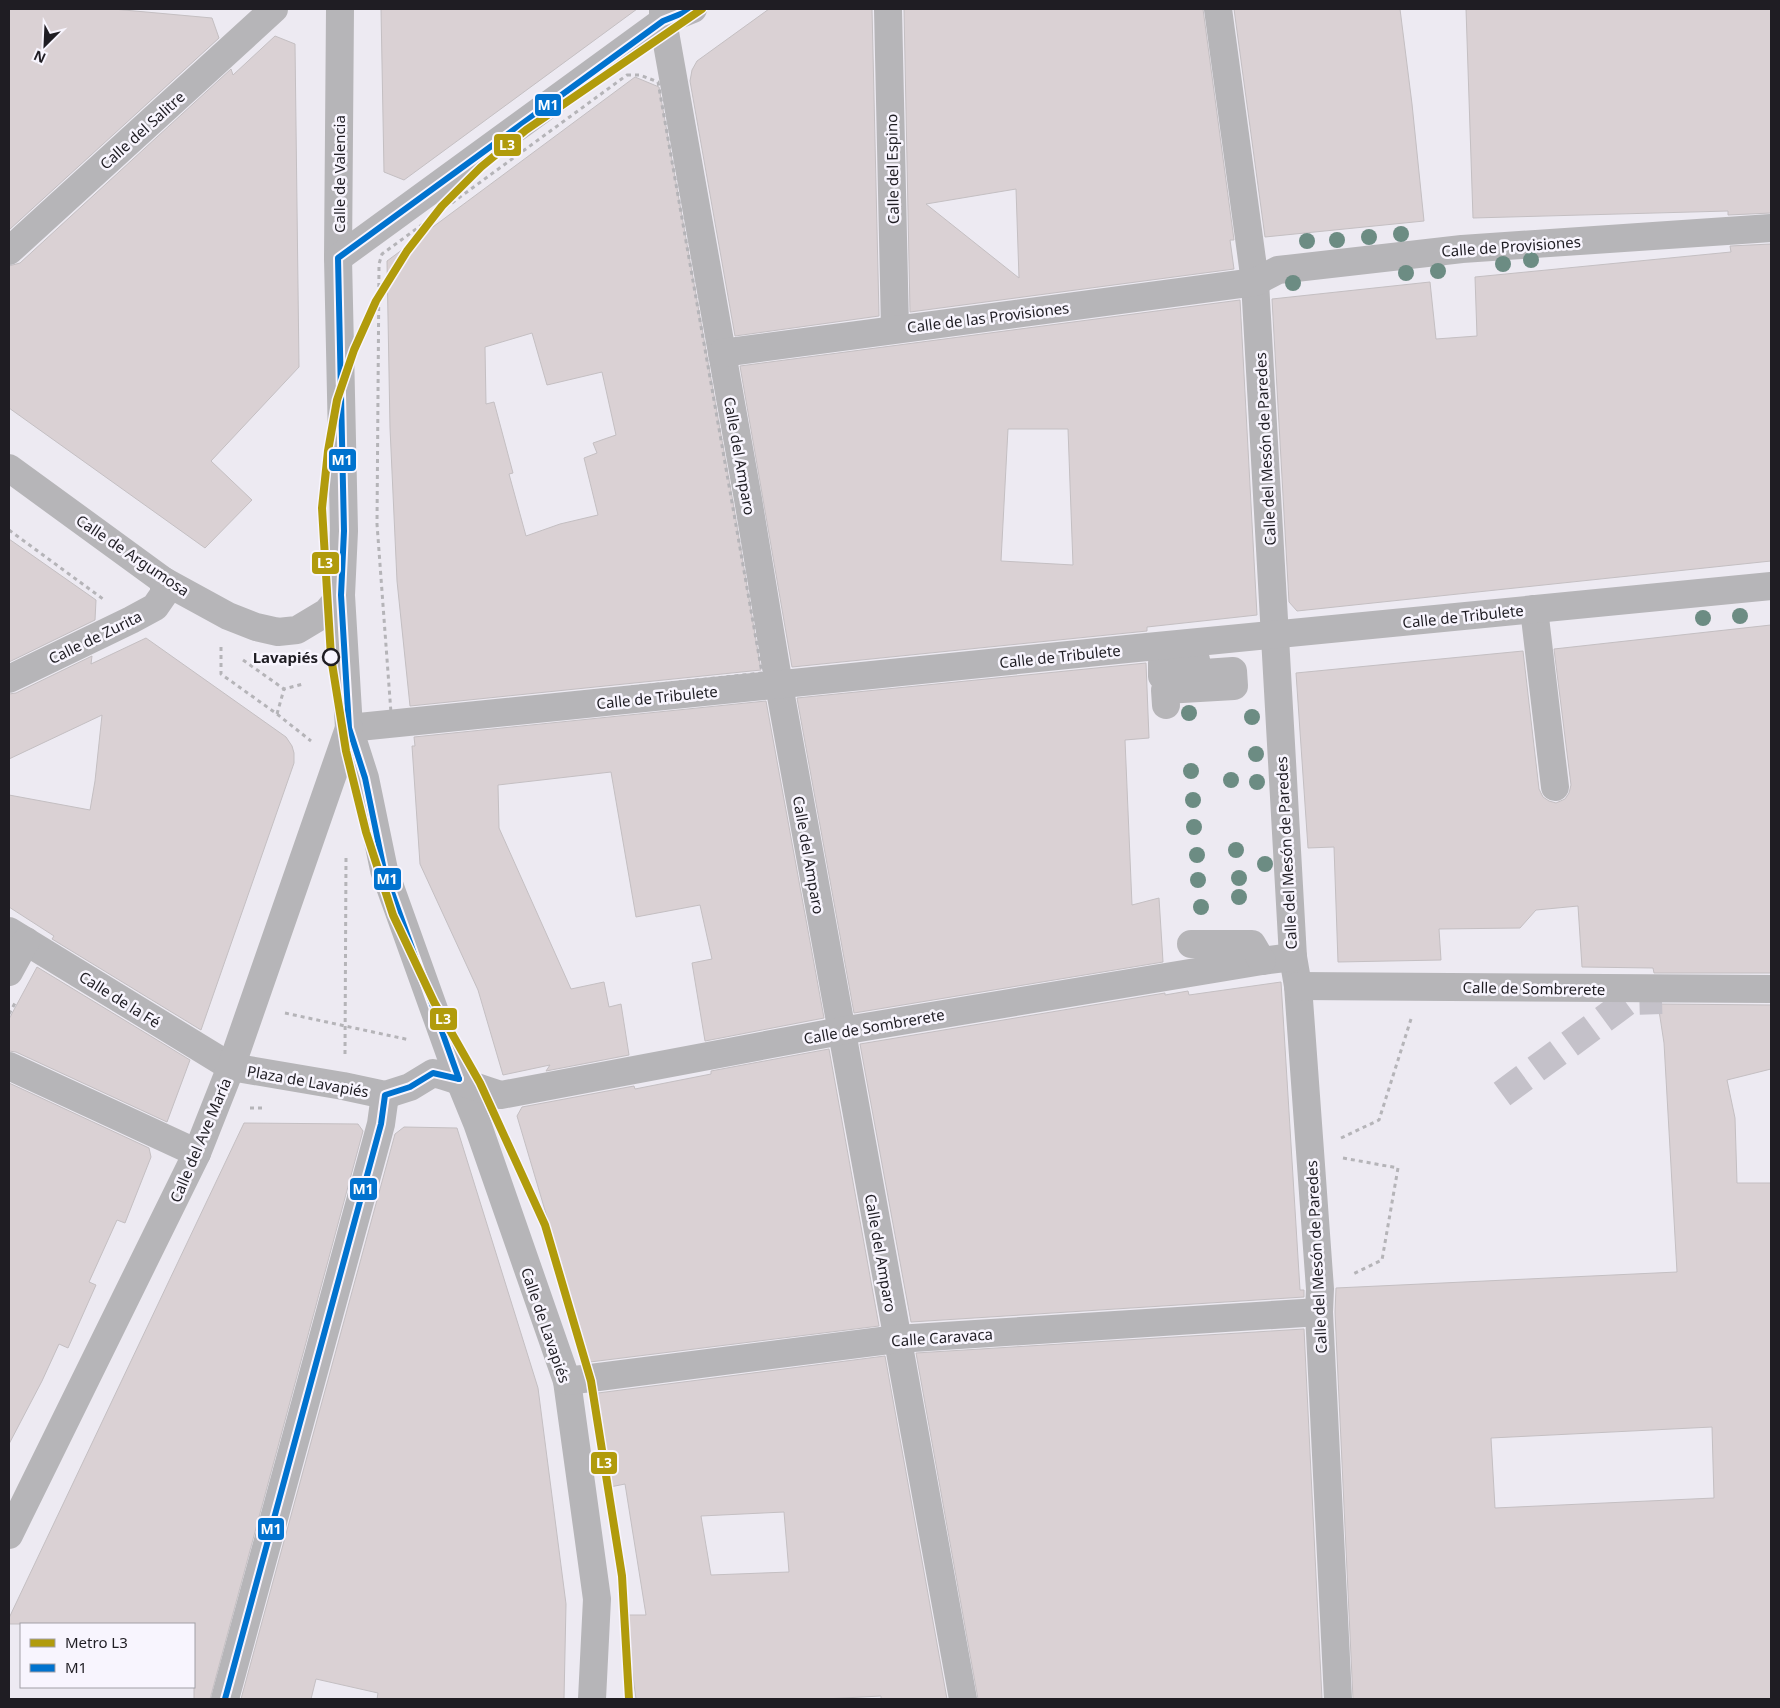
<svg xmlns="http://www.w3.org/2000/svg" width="1780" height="1708" viewBox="0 0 1780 1708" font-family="'Noto Sans',sans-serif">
<rect width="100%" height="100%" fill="#edeaf2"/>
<!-- building -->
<g fill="#dad1d4" stroke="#c4bfc2" fill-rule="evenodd">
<path d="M 9,9 L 113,9 L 212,18 L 219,38 L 9,230 Z"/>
<path d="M 381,9 L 637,9 L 404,180 L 384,172 Z"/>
<path d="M 769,9 L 872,9 L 879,316 L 735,336 L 690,81 L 692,70 L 697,61 Z"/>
<path d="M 904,9 L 1203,9 L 1234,240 L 1230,240 L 1234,269 L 910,312 ZM 1016,189 L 1019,278 L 926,204 Z"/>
<path d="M 1234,9 L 1400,9 L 1412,104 L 1424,221 L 1265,237 Z"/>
<path d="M 1466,9 L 1771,9 L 1771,213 L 1728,215 L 1728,211 L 1473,218 Z"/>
<path d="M 275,36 L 295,44 L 299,367 L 211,461 L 252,500 L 205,548 L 9,408 L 9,266 L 20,263 L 231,69 L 233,75 Z"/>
<path d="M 635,77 L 659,87 L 733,502 L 761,670 L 410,706 L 397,581 L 390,428 L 387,261 ZM 532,333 L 547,385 L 602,372 L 616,435 L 593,443 L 597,453 L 584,458 L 598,515 L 560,524 L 526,536 L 509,474 L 513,473 L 494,402 L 486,404 L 485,347 Z"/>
<path d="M 1771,244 L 1771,561 L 1297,611 L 1289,602 L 1272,299 L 1430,282 L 1436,339 L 1477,336 L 1475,277 L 1731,252 L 1730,246 Z"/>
<path d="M 1240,300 L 1257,615 L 1147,627 L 1147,631 L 792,667 L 740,366 ZM 1008,429 L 1068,429 L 1073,565 L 1001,561 Z"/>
<path d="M 9,539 L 96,600 L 95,620 L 9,662 Z"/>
<path d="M 1771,625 L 1771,973 L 1654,973 L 1653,968 L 1582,967 L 1578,906 L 1536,910 L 1520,928 L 1439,929 L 1441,960 L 1338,962 L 1334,847 L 1308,848 L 1296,673 L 1523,651 L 1539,789 L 1543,797 L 1549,801 L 1556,803 L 1565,799 L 1569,793 L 1571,785 L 1554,649 Z"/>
<path d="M 146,638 L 286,737 L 292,746 L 294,753 L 294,763 L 201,1030 L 52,939 L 54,936 L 9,907 L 9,795 L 90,810 L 95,781 L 102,715 L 9,759 L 9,694 L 16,693 L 92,656 L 91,664 Z"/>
<path d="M 1146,663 L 1149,738 L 1125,740 L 1132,905 L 1159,898 L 1163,962 L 854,1013 L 797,698 Z"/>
<path d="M 766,701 L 824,1018 L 705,1041 L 692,963 L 712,959 L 700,905 L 636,917 L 611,772 L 498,785 L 499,828 L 571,989 L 604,982 L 609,1007 L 621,1004 L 629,1055 L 546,1071 L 550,1065 L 503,1075 L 478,990 L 420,864 L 412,746 L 415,746 L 414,737 Z"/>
<path d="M 37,967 L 190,1060 L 167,1122 L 16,1052 L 9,1051 L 9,1019 Z"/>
<path d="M 1281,982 L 1300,1290 L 1304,1290 L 1304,1297 L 911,1322 L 860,1044 L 1165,993 L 1165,995 L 1188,991 L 1189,995 Z"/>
<path d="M 1658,1004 L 1771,1005 L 1771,1069 L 1727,1080 L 1735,1118 L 1737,1183 L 1771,1183 L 1771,1699 L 1353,1699 L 1335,1312 L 1336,1288 L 1677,1272 L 1664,1043 ZM 1712,1427 L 1714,1498 L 1495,1508 L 1491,1438 Z"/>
<path d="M 829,1049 L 879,1326 L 590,1362 L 517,1116 L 522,1107 L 634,1086 L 635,1089 L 711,1074 L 711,1071 Z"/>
<path d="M 9,1083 L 149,1148 L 151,1157 L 125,1223 L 117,1220 L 89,1282 L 96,1285 L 68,1348 L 59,1344 L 42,1381 L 9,1444 Z"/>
<path d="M 244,1123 L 358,1124 L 363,1131 L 210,1699 L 194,1699 L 194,1624 L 9,1624 L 9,1618 Z"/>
<path d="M 404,1127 L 457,1128 L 538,1388 L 566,1604 L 564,1699 L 377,1699 L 378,1693 L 316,1679 L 311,1699 L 241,1699 L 395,1134 Z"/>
<path d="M 1304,1329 L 1322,1699 L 978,1699 L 916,1353 Z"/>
<path d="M 885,1356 L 947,1699 L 881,1699 L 881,1696 L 824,1699 L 636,1699 L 625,1615 L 646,1615 L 625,1484 L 610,1487 L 598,1393 ZM 784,1512 L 789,1572 L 711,1575 L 701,1516 Z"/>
</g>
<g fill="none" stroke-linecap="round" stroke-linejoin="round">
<!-- minor-tunnel -->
<path stroke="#c4c1c9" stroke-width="28" stroke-dasharray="28 14" stroke-linecap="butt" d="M 1502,1094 L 1628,1001 L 1662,1000"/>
<!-- path -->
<g stroke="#b5b4b8" stroke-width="3" stroke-dasharray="4 4" stroke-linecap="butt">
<path d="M 627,75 L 640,75 L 658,82 L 762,673 L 391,713 L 377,524 L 379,264 L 382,254 Z"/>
<path d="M 9,530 L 103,599"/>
<path d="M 221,647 L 221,674 L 277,714 L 311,741"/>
<path d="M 243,660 L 284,689 L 303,684"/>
<path d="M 277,714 L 284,689"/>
<path d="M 285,1013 L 410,1040"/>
<path d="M 9,1014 L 15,1003"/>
<path d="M 345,1054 L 346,858"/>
<path d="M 250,1108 L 264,1108"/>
<path d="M 1341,1138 L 1379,1120 L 1411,1019"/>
<path d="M 1343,1158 L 1398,1168 L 1382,1260 L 1351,1275"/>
</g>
<!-- minor -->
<g stroke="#b6b5b8" stroke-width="28">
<path d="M 340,9 L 338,258 L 344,531 L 341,595 L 349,728 L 365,778 L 384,870 L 459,1079 L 477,1123 L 567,1381 L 597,1599 L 592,1699"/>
<path d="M 663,9 L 663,21 L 748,499 L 779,685 L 963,1699"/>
<path d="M 888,9 L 895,329"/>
<path d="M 1218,9 L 1255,282 L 1293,957 L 1298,986 L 1320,1289 L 1319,1312 L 1338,1699"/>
<path d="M 9,251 L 274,9"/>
<path d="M 338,258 L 663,21 L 693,9"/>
<path d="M 722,353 L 1255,282 L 1278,270 L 1462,249 L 1771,228"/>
<path d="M 9,468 L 164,581 L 228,616 L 256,627 L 278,632 L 297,630 L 327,612 L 341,595"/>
<path d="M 1534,609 L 1555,787"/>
<path d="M 9,679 L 131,620 L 155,607 L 164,594 L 164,581"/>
<path d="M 1166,705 L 1165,690 L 1234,686 L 1233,671 L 1162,676 L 1162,663 L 1196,660"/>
<path d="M 349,728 L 1147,647 L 1771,586"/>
<path d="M 9,931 L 231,1067 L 343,1086 L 385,1095 L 410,1087 L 433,1073 C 456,1079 478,1088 501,1095 L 841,1031 L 1262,961 L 1293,957"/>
<path d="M 1191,944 L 1252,944 L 1262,961"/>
<path d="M 9,972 L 26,941"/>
<path d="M 1298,986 L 1771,989"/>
<path d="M 9,1066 L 197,1153"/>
<path d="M 567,1381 L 897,1339 L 1319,1312"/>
<path d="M 9,1535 L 197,1153 L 231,1067 L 349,728"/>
<path d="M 225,1699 L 381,1124 L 385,1095"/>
</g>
<!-- bus-1 casing -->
<g stroke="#f8f5fe" stroke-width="10">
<g id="bus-1">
<path d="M 459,1079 L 384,870 L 365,778 L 349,728 L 341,595 L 344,531 L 338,258 L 663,21 L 693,9"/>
<path d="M 225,1699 L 381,1124 L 385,1095 L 410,1087 L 433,1073 L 459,1079"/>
</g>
</g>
<!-- bus-1 -->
<use href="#bus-1" stroke="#0072ce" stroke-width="6"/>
<!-- metro-1 casing -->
<g stroke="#f8f5fe" stroke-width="11">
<path id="metro-1" d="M 629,1699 L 622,1576 L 591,1381 L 545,1225 L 480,1083 L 434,1002 L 393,915 L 366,832 L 346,751 L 331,657 L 322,508 L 328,451 L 337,400 L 354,350 L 376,301 L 407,251 L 442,206 L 481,167 L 526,130 L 702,9"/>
</g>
<!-- metro-1 -->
<use href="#metro-1" stroke="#b19b0c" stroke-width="8"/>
</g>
<!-- trees -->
<g fill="#6c8c83">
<circle cx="1401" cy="234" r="8"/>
<circle cx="1369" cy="237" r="8"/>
<circle cx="1337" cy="240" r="8"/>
<circle cx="1307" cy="241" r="8"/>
<circle cx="1531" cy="260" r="8"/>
<circle cx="1503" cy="264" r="8"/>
<circle cx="1438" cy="271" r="8"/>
<circle cx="1406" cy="273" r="8"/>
<circle cx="1293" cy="283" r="8"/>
<circle cx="1740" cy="616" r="8"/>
<circle cx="1703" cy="618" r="8"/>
<circle cx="1189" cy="713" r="8"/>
<circle cx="1252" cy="717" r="8"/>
<circle cx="1256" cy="754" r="8"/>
<circle cx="1191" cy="771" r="8"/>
<circle cx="1231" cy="780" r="8"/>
<circle cx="1257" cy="782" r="8"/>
<circle cx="1193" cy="800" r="8"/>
<circle cx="1194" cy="827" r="8"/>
<circle cx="1236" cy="850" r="8"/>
<circle cx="1197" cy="855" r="8"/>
<circle cx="1265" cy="864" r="8"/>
<circle cx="1239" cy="878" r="8"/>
<circle cx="1198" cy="880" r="8"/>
<circle cx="1239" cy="897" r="8"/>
<circle cx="1201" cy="907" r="8"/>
</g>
<!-- markers -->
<circle fill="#f8f5fe" stroke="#1f1d23" stroke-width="2.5" cx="331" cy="657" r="8"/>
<g text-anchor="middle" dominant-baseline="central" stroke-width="5" stroke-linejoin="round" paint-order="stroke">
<!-- street labels -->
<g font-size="15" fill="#1f1d23" stroke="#f8f5fe">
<text transform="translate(142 130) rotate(-42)">Calle del Salitre</text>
<text transform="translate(892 169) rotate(-91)">Calle del Espino</text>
<text transform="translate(339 174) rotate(-90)">Calle de Valencia</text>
<text transform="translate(1511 246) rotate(-4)">Calle de Provisiones</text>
<text transform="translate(988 317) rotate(-7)">Calle de las Provisiones</text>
<text transform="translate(1265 449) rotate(-93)">Calle del Mesón de Paredes</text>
<text transform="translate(740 456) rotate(80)">Calle del Amparo</text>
<text transform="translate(133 555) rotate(34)">Calle de Argumosa</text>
<text transform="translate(1463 616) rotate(-6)">Calle de Tribulete</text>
<text transform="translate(95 637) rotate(-26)">Calle de Zurita</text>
<text transform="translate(1060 656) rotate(-6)">Calle de Tribulete</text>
<text transform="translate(657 697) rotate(-6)">Calle de Tribulete</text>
<text transform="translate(1286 853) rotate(-93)">Calle del Mesón de Paredes</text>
<text transform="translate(809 855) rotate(80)">Calle del Amparo</text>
<text transform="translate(1534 988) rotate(1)">Calle de Sombrerete</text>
<text transform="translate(120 999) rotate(32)">Calle de la Fé</text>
<text transform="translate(874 1026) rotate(-10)">Calle de Sombrerete</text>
<text transform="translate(308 1081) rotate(10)">Plaza de Lavapiés</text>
<text transform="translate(200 1140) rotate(-67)">Calle del Ave María</text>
<text transform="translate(881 1253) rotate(80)">Calle del Amparo</text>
<text transform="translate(1316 1257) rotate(-93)">Calle del Mesón de Paredes</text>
<text transform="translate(546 1325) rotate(71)">Calle de Lavapiés</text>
<text transform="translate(942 1337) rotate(-4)">Calle Caravaca</text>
</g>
<!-- stop labels -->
<g font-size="15" font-weight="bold" fill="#1f1d23" stroke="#f8f5fe" text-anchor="end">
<text x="318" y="657">Lavapiés</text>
</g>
</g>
<g stroke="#f8f5fe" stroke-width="2">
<rect x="534" y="93" width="28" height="24" rx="5" fill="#0072ce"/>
<rect x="493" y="133" width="29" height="24" rx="5" fill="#b19b0c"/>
<rect x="328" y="448" width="29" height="24" rx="5" fill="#0072ce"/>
<rect x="311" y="551" width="29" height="24" rx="5" fill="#b19b0c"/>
<rect x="373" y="867" width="29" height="24" rx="5" fill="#0072ce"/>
<rect x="429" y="1007" width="29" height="24" rx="5" fill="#b19b0c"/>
<rect x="349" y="1177" width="29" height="24" rx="5" fill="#0072ce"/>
<rect x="590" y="1451" width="28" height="24" rx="5" fill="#b19b0c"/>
<rect x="257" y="1517" width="28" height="24" rx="5" fill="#0072ce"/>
</g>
<g font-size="14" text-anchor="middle" font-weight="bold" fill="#fff">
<text x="548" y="110">M1</text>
<text x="507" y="150">L3</text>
<text x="342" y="465">M1</text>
<text x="325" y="568">L3</text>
<text x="387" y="884">M1</text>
<text x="443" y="1024">L3</text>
<text x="363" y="1194">M1</text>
<text x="604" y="1468">L3</text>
<text x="271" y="1534">M1</text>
</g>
<!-- border -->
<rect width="1780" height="1708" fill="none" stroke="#1f1d23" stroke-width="20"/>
<!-- legend -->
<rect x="20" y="1623" width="175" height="65" fill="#f8f5fe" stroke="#a19fa6"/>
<rect x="30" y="1639" width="25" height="8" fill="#b19b0c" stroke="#a19fa6"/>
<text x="65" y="1648" font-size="15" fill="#1f1d23">Metro L3</text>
<rect x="30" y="1664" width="25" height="8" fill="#0072ce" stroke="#a19fa6"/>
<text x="65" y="1673" font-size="15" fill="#1f1d23">M1</text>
<!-- north arrow -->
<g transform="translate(45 45) rotate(204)" stroke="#f8f5fe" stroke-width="4" paint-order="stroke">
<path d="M0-4L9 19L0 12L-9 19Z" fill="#1f1d23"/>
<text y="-8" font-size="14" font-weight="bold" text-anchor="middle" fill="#1f1d23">N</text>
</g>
</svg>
